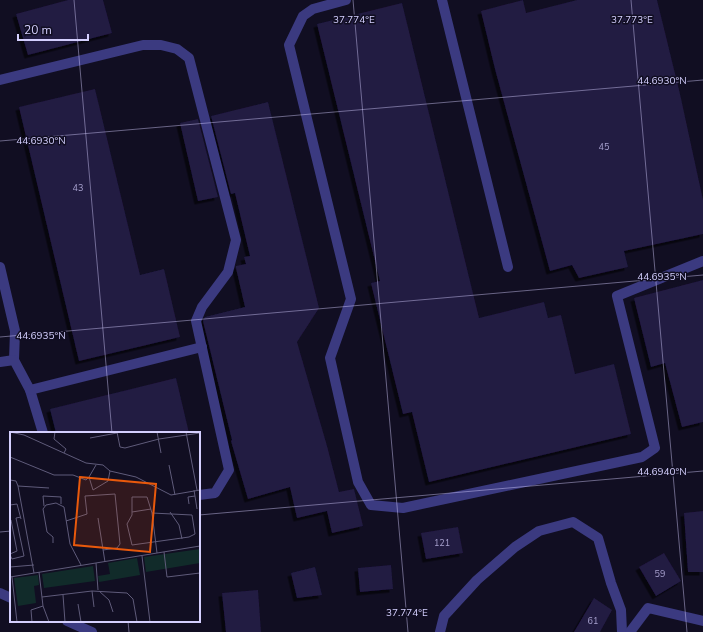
<svg xmlns="http://www.w3.org/2000/svg" width="703" height="632" viewBox="0 0 703 632" font-family="'Nunito Sans',sans-serif">
<defs>
<filter id="shadow"><feDropShadow dx="-3.5" dy="3.5" stdDeviation="0" flood-color="#0009"/></filter>
</defs>
<rect width="100%" height="100%" fill="#110e22"/>
<!-- building -->
<g fill="#221a42" filter="url(#shadow)">
<path d="M 68,0 L 103,0 L 112,33 L 28,55 L 16,14 Z"/>
<path d="M 523,0 L 526,13 L 577,0 L 657,0 L 680,94 L 703,200 L 703,234 L 624,251 L 628,267 L 579,278 L 572,265 L 550,271 L 495,69 L 481,11 Z"/>
<path d="M 402,3 L 479,318 L 544,302 L 548,318 L 561,315 L 575,374 L 614,364 L 631,434 L 429,482 L 412,412 L 403,414 L 371,283 L 380,281 L 317,24 Z"/>
<path d="M 95,89 L 140,275 L 164,269 L 180,337 L 79,361 L 19,107 Z"/>
<path d="M 268,102 L 319,308 L 297,342 L 327,446 L 339,492 L 354,489 L 363,526 L 332,533 L 327,511 L 297,518 L 290,487 L 248,499 L 231,441 L 232,440 L 203,321 L 205,317 L 245,307 L 236,268 L 236,266 L 246,264 L 244,257 L 250,256 L 235,193 L 231,194 L 211,116 Z"/>
<path d="M 198,119 L 218,197 L 198,201 L 180,123 Z"/>
<path d="M 703,280 L 703,422 L 682,427 L 665,363 L 651,367 L 634,298 Z"/>
<path d="M 176,378 L 189,433 L 56,433 L 50,409 Z"/>
<path d="M 703,511 L 703,572 L 688,572 L 684,513 Z"/>
<path d="M 458,527 L 463,553 L 426,559 L 421,533 Z"/>
<path d="M 664,553 L 681,581 L 656,596 L 639,567 Z"/>
<path d="M 391,565 L 393,589 L 360,592 L 358,568 Z"/>
<path d="M 315,567 L 322,595 L 297,598 L 291,573 Z"/>
<path d="M 258,590 L 261,632 L 226,632 L 222,593 Z"/>
<path d="M 594,598 L 612,610 L 600,632 L 574,632 Z"/>
</g>
<g fill="none" stroke-linecap="round" stroke-linejoin="round">
<!-- service -->
<g stroke="#3b3a80" stroke-width="10">
<path d="M 346,0 L 313,9 L 303,16 L 289,45 L 351,299 L 330,358 L 358,482 L 371,505 L 403,508 L 642,457 L 655,448 L 617,296 L 703,261"/>
<path d="M 442,0 L 508,267"/>
<path d="M 0,80 L 143,45 L 161,45 L 177,49 L 189,58 L 236,240 L 228,272 L 202,307 L 196,321 L 229,470 L 215,493 L 199,495"/>
<path d="M 0,267 L 15,331 L 14,360"/>
<path d="M 0,362 L 14,360 L 30,390 L 43,433"/>
<path d="M 30,390 L 202,347"/>
<path d="M 440,632 L 444,616 L 477,580 L 515,547 L 539,531 L 573,522 L 598,538 L 611,583 L 621,610 L 622,632"/>
</g>
<!-- minor -->
<g stroke="#3b3a80" stroke-width="10">
<path d="M 0,593 L 11,598"/>
<path d="M 67,621 L 92,632"/>
<path d="M 630,632 L 648,608 L 703,621"/>
</g>
</g>
<!-- ticks -->
<path fill="none" stroke="#d4cffe" stroke-width="1" stroke-opacity="0.45" d="M 74,0 L 112,433M 353,0 L 408,632M 631,0 L 687,632M 0,141 L 703,80M 0,337 L 703,275M 199,515 L 703,471M 0,532 L 11,531M 128,621 L 129,632"/>
<g text-anchor="middle" dominant-baseline="central" stroke-width="3" stroke-linejoin="round" paint-order="stroke">
<!-- number labels -->
<g font-size="9" fill="#a8a2cf">
<text x="604" y="147">45</text>
<text x="78" y="188">43</text>
<text x="442" y="543">121</text>
<text x="660" y="574">59</text>
<text x="593" y="621">61</text>
</g>
</g>
<!-- overview -->
<g transform="translate(10 432)">
<rect width="190" height="190" fill="#110e22"/>
<path d="M 190,117 L 190,131 L 136,140 L 134,125 ZM 127,126 L 130,143 L 89,150 L 88,144 L 100,142 L 98,131 ZM 83,134 L 85,149 L 34,156 L 32,142 ZM 28,143 L 29,153 L 24,154 L 26,171 L 8,174 L 4,146 Z" fill="#112b2a"/>
<path fill="none" stroke="#5f5b7a" stroke-width="1" d="M 0,0 L 14,3 L 76,31 L 93,33 L 100,39 L 126,45 L 161,63 L 190,58M 45,0 L 44,7 L 56,17 L 54,21M 107,0 L 110,15 L 115,16 L 149,7 L 190,1M 147,0 L 151,21M 176,0 L 187,58M 80,6 L 107,1M 0,25 L 44,43 L 63,43 L 76,48 L 79,45M 86,33 L 79,45 L 83,58 L 98,49 L 100,39M 159,33 L 165,63M 0,48 L 6,49 L 8,54 L 24,141M 8,54 L 39,56M 184,58 L 187,77M 122,65 L 137,65 L 142,81 L 182,83 L 185,102 L 179,105 L 122,113 L 117,92 L 122,83 ZM 179,72 L 178,65 L 185,64M 0,73 L 7,72 L 11,87M 34,74 L 33,64 L 51,65 L 51,72M 122,80 L 141,77M 160,80 L 169,93 L 172,107M 142,81 L 147,121M 88,86 L 95,130M 56,89 L 77,82 L 75,64 L 105,62 L 110,112 L 107,116 L 93,118M 43,111 L 43,105 L 37,100 L 33,77 L 36,73 L 46,71 L 54,75 L 60,112 L 71,133M 154,120 L 157,145 L 190,141M 0,122 L 7,119 L 1,88M 0,123 L 2,127 L 14,124 L 6,86 L 11,85M 132,124 L 140,190M 86,131 L 88,158M 0,135 L 24,133M 29,140 L 33,174 L 39,190M 0,145 L 190,114M 2,145 L 7,190M 89,159 L 99,168 L 103,180M 53,163 L 55,190M 32,165 L 82,159M 68,172 L 71,190M 84,175 L 82,159 L 117,161 L 123,167 L 127,190M 22,190 L 21,178 L 33,174"/>
<path fill="#e8590c" fill-opacity="0.15" stroke="#e8590c" stroke-width="2" d="M 70,45 L 146,52 L 140,120 L 64,113 Z"/>
<rect width="190" height="190" fill="none" stroke="#d4cffe" stroke-width="2"/>
</g>
<g font-size="10" text-anchor="middle" fill="#d4cffe" stroke="#110e22" stroke-width="3" stroke-linejoin="round" paint-order="stroke">
<text x="354" y="23">37.774°E</text>
<text x="632" y="23">37.773°E</text>
<text x="662" y="84">44.6930°N</text>
<text x="41" y="144">44.6930°N</text>
<text x="662" y="280">44.6935°N</text>
<text x="41" y="339">44.6935°N</text>
<text x="662" y="475">44.6940°N</text>
<text x="407" y="616">37.774°E</text>
</g>
<!-- scale -->
<path d="M18 34v6h70v-6" fill="none" stroke="#d4cffe" stroke-width="2"/>
<text x="24" y="34" font-size="12" fill="#d4cffe" stroke="#110e22" stroke-width="3" paint-order="stroke">20 m</text>
</svg>
